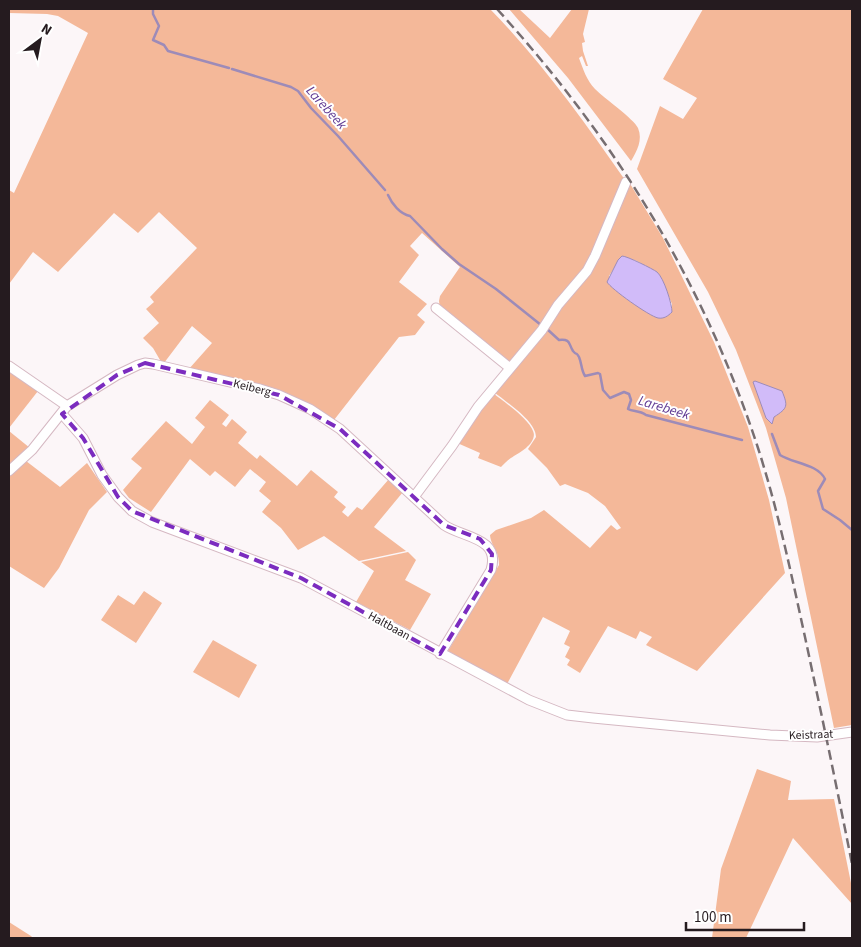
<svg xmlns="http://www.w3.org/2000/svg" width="861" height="947" viewBox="0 0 861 947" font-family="'Source Sans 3',sans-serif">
<rect width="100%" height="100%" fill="#fcf6f8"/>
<!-- green -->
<g fill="#f4b899" fill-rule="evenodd">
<path d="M 9,9 L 490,9 C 541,61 583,120 625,180 L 590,261 L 515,360 L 509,363 L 440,309 L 439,301 L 440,296 L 460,267 L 422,233 L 410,246 L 419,255 L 399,282 L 427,304 L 417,315 L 425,322 L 415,335 L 399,337 L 334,420 L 295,397 L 260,385 L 188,370 L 212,343 L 192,326 L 164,363 L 160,360 L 153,348 L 143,338 L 159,323 L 146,309 L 154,302 L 150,297 L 197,248 L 159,212 L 138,233 L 114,213 L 58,272 L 33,252 L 9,284 L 9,190 L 14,193 L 88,33 L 58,16 L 47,14 L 9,13 Z"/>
<path d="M 509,9 L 519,9 L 550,38 L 572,9 L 589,9 L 583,34 L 585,42 L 582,43 L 583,51 L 588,66 L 586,66 L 582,56 L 579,58 C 583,69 587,81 595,89 C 604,98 634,119 638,128 C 643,140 637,151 631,161 L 568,78 Z"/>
<path d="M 703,9 L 852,9 L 852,725 L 834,728 L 786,498 L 766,428 L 736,350 L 708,292 L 637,169 L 660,106 L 683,119 L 697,98 L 663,79 Z"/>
<path d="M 629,182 L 663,238 L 714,342 L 748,427 L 769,500 L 785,573 L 697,671 L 646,645 L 652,637 L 640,631 L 636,639 L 608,626 L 580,673 L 567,665 L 570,660 L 565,657 L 570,647 L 564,644 L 570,631 L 543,617 L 507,684 L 448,651 L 499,565 C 499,549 491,547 490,535 L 496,530 L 531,518 L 544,510 L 590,548 L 611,525 L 617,530 L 621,528 L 605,506 L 588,493 L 565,484 L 560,486 L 547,468 L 528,449 L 536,437 C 536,421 506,402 494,392 L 583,278 ZM 622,256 L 637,261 L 658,273 L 672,304 L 672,311 L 649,313 L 627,299 L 609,276 Z"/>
<path d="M 9,371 L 38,391 L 9,428 Z"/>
<path d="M 493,393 C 503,401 529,419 533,431 C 536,437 531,444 526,448 C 516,456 511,456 501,467 L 478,458 L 480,453 L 455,442 Z"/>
<path d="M 210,400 L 229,415 L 222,424 L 226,427 L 232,419 L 247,432 L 238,443 L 257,459 L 260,455 L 297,486 L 311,470 L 338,492 L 334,497 L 346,507 L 342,512 L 348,517 L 357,507 L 362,510 L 389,479 L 403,492 L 374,527 L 406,551 L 359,561 L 324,536 L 298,550 L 281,528 L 262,512 L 271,501 L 259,491 L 266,482 L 250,469 L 235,487 L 215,471 L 210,476 L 190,459 L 151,512 L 129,498 L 123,490 L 142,468 L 131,459 L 166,421 L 192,444 L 205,427 L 195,418 Z"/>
<path d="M 9,431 L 30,448 L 9,466 Z"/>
<path d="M 26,461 L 60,487 L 87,463 L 107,492 L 89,510 L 59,568 L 44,588 L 9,566 L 9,475 Z"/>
<path d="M 408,552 L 416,560 L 405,580 L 431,594 L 410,630 L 356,602 L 374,571 L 361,562 Z"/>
<path d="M 144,591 L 162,603 L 136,643 L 101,620 L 118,595 L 134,605 Z"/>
<path d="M 213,640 L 257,665 L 239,698 L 193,672 Z"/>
<path d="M 757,769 L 791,781 L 788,800 L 834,799 L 852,888 L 852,904 L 793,838 L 746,938 L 712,938 L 721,869 Z"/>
<path d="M 9,922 L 31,936 L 33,938 L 9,938 Z"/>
</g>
<!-- water -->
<g fill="#d1bbf9" stroke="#9d8bb8">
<path d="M 622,256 C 627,256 653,269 657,272 C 664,278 672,304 672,312 C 668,316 664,319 658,318 C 649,316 611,289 607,282 L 618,260 Z"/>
<path d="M 755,381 L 782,391 C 788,406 788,408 774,417 L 772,424 L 766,418 L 753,382 Z"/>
</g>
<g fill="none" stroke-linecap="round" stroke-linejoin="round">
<!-- stream -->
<g stroke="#9d8bb8" stroke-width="2.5">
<path d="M 153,9 L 153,14 L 159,26 L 153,40 L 164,45 L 168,51 L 229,68"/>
<path d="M 232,69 L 291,87 L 298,91 L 311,108 L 338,136 L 385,190"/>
<path d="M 388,195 C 392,204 400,214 410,216 L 442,249 L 459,264 L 496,289 L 541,325"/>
<path d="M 547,329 L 559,340 C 571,339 568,343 573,351 C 578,357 575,350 579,357 C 582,364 581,370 585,376 L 598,373 L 600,374 L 603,390 L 610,398 L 624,392 L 629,394 L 631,400 L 628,409 C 633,412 639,410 646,415 L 742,440"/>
<path d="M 772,434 L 780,455 C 792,463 818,464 825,479 L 818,491 L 823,509 L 840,520 L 852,530"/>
</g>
<!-- street casing -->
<g stroke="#d5b8c2" stroke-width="11">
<g id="street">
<path d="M 436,308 L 510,368"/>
<path d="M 9,366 L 67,406"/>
<path d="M 62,414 L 83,438 L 102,475 L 118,497 L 132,511 L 152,522 L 301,578 L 529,700 L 567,715 L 593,718 L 770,735 L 817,737 L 852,732"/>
<path d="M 9,471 L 32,450 L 67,406 L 117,375 L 138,365 L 145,363 L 153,364 L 260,389 L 279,395 L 310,409 L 340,429 L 444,525 C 463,538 501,537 491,570 L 440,654"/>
<path d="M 414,497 L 452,446 L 478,407 L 542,330 L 558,305 L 587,271 L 595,256 L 626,182"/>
</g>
</g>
<!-- street -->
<use href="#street" stroke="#fff" stroke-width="9"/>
<!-- rail -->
<path stroke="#776e71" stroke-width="2.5" stroke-dasharray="10 5" stroke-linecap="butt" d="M 497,9 C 614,138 704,282 758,448 C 778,510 791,573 805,637 C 821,712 837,788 852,864"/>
</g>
<!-- marked area -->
<path fill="none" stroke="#7b2cbf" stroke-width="4" stroke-dasharray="10 6" stroke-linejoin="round" d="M 145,363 L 279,395 L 340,429 L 444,525 L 480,539 L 492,554 L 491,570 L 440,654 L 301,578 L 132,511 L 118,497 L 83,438 L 62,414 L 117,375 Z"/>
<g text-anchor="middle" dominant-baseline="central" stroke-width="4" stroke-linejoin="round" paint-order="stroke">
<!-- street labels -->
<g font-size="12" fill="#251b1f" stroke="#fff">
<text transform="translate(252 388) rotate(14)">Keiberg</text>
<text transform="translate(389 626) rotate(29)">Haltbaan</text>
<text transform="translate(811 735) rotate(-2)">Keistraat</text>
</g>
<!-- water labels -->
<g font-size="14" font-style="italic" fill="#603a93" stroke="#fff">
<text transform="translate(326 108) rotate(48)">Larebeek</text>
<text transform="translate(664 408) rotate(17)">Larebeek</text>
</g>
</g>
<!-- border -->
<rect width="861" height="947" fill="none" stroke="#251b1f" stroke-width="20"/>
<!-- north arrow -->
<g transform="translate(40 40) rotate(32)" stroke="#ffffff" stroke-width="4" paint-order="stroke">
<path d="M0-4L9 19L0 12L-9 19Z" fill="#251b1f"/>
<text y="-8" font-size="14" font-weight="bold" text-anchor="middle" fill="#251b1f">N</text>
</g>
<!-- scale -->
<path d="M686 922v8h118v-8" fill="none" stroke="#251b1f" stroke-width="2.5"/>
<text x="694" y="922" font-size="15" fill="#251b1f" stroke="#ffffff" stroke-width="4" paint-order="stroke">100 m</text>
</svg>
